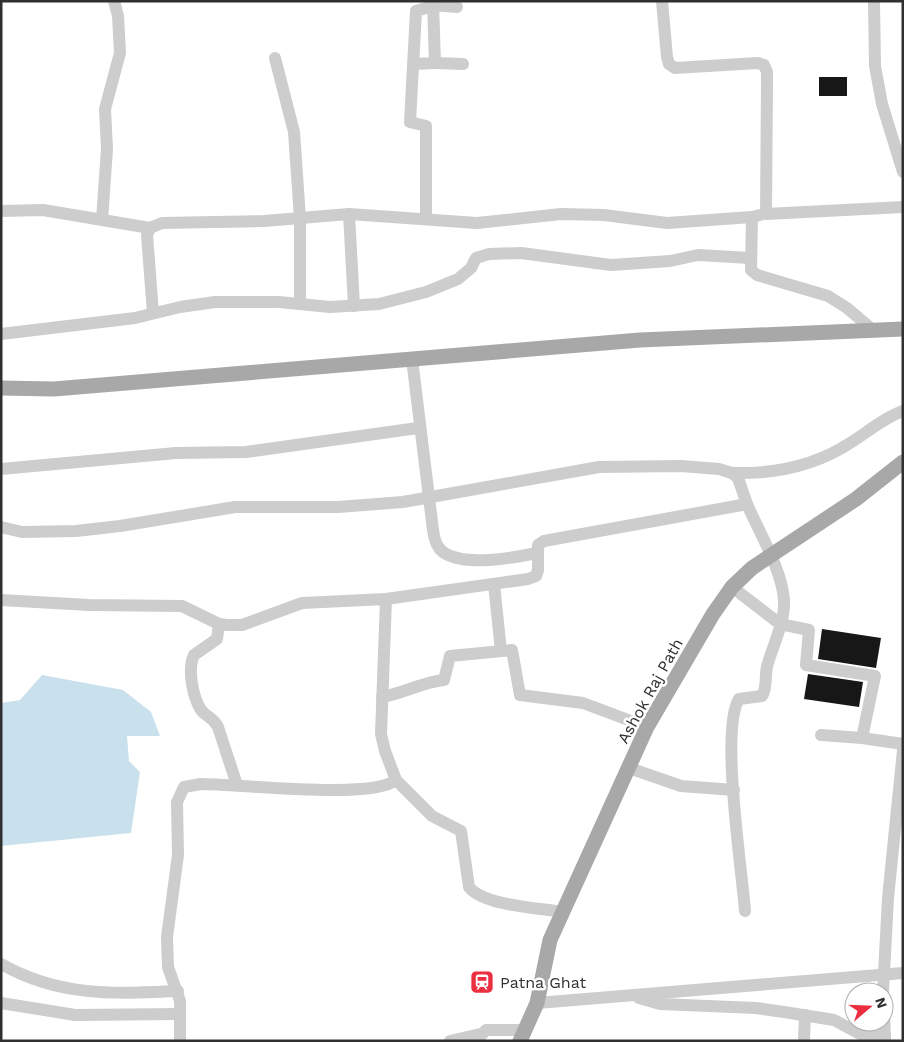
<svg xmlns="http://www.w3.org/2000/svg" width="904" height="1042" viewBox="0 0 904 1042" font-family="'Work Sans',sans-serif">
<rect width="100%" height="100%" fill="#fff"/>
<!-- water -->
<path fill="#c9e0ed" d="M 42,675 L 123,690 L 151,712 L 160,736 L 127,736 L 129,761 L 140,772 L 131,833 L 1,846 L 1,703 L 20,700 Z"/>
<!-- building -->
<g fill="#171717">
<rect x="819" y="77" width="28" height="19"/>
<path d="M 822,629 L 881,638 L 876,668 L 818,659 Z"/>
<path d="M 808,674 L 863,682 L 859,707 L 804,699 Z"/>
</g>
<g fill="none" stroke-linecap="round" stroke-linejoin="round">
<!-- minor -->
<g stroke="#cdcdcd" stroke-width="12">
<path d="M 662,1 L 667,57 L 669,64 L 675,68 L 758,63 L 764,65 L 767,72 L 767,83 L 766,214 L 903,207"/>
<path d="M 874,1 L 875,66 L 882,104 L 903,172"/>
<path d="M 433,5 L 457,7"/>
<path d="M 275,58 L 294,132 L 300,218 L 300,304"/>
<path d="M 435,63 L 463,64"/>
<path d="M 414,64 L 435,63 L 433,3"/>
<path d="M 1,211 L 43,210 L 150,228"/>
<path d="M 349,214 L 354,306"/>
<path d="M 760,215 L 752,217 L 751,270 L 757,275 L 828,296 L 847,308 L 873,330"/>
<path d="M 426,218 L 426,126 L 410,122 L 416,11 L 432,6 L 433,1"/>
<path d="M 102,220 L 107,149 L 105,109 L 120,53 L 118,16 L 114,1"/>
<path d="M 153,313 L 147,235 L 150,228 L 162,223 L 264,221 L 349,214 L 477,223 L 561,214 L 604,215 L 667,223 L 752,217"/>
<path d="M 1,334 L 135,318 L 180,307 L 215,302 L 279,302 L 330,307 L 379,304 L 426,292 L 458,279 L 471,268 L 476,258 L 489,254 L 521,253 L 611,265 L 670,261 L 698,255 L 750,258"/>
<path d="M 412,359 L 433,530 C 434,538 436,547 443,552 C 464,567 512,558 537,553"/>
<path d="M 1,469 L 176,453 L 246,452 L 418,428"/>
<path d="M 732,473 C 772,474 815,466 850,443 C 868,432 883,418 903,411"/>
<path d="M 1,527 L 22,532 L 76,531 L 120,526 L 235,507 L 338,507 L 403,502 L 599,467 L 681,466 L 719,469 L 732,473 L 738,478 L 747,504"/>
<path d="M 494,584 L 501,651"/>
<path d="M 732,587 L 780,624 L 809,630 L 806,665 L 875,676 L 862,738 L 903,744"/>
<path d="M 386,599 L 528,579 L 536,576 L 538,570 L 538,545 L 544,541 L 747,504 C 759,532 782,570 784,600 C 785,621 774,643 768,663 C 764,673 768,687 762,696 L 739,699 C 720,729 742,870 745,911"/>
<path d="M 1,600 L 89,605 L 182,606 L 219,624 L 227,625 L 242,625 L 302,603 L 386,599 L 381,734 L 385,751 L 396,780 C 371,800 240,784 201,784 L 184,787 L 177,802 L 178,855 L 167,937 L 168,967 L 180,1001 L 180,1041"/>
<path d="M 219,624 L 217,639 L 194,655 C 187,670 193,697 201,710 C 206,717 213,717 218,727 L 237,785"/>
<path d="M 382,697 C 404,693 423,682 444,680 L 450,656 L 512,650 L 520,695 L 583,703 L 647,727"/>
<path d="M 821,735 L 862,738"/>
<path d="M 629,768 L 681,786 L 734,790"/>
<path d="M 396,780 L 432,816 L 461,831 L 469,887 C 484,906 540,908 563,912"/>
<path d="M 1,964 C 59,997 114,994 178,991"/>
<path d="M 883,992 L 888,898 L 903,750"/>
<path d="M 639,998 L 660,1004 L 756,1008 L 784,1012 L 834,1020 L 860,1034 L 885,1036"/>
<path d="M 1,1003 L 75,1015 L 180,1014"/>
<path d="M 537,1003 L 903,973"/>
<path d="M 884,1009 L 885,1041"/>
<path d="M 450,1041 L 480,1034"/>
<path d="M 476,1041 L 486,1030 L 524,1030"/>
<path d="M 804,1041 L 805,1015"/>
</g>
<!-- major -->
<g stroke="#a8a8a8" stroke-width="15">
<path d="M 1,388 L 54,389 L 640,340 L 903,329"/>
<path d="M 520,1041 L 537,1003 L 550,940 L 647,727 L 713,614 L 732,587 L 752,568 L 856,499 L 903,462"/>
</g>
</g>
<!-- icons -->
<defs>
<g id="station-square" transform="scale(1.25)"><rect x="-9" y="-9" width="18" height="18" rx="4" fill="#eb2e40" stroke="#fff"/><path d="M-3-6H3Q5-6 5-4V2Q5 4 3 4L4.5 6H3L1.5 4h-3L-3 6H-4.5L-3 4Q-5 4-5 2V-4Q-5-6-3-6ZM-3.5-4v3h7v-3ZM-3.5 1v1.5H-2V1ZM2 1v1.5H3.5V1Z" fill="#fff"/></g>
</defs>
<g fill-rule="evenodd">
<use href="#station-square" x="482" y="982"/>
</g>
<g text-anchor="middle" dominant-baseline="central" stroke-width="5" stroke-linejoin="round" paint-order="stroke">
<!-- street labels -->
<g font-size="16" fill="#303030" stroke="#fff">
<text transform="translate(650 691) rotate(-61)">Ashok Raj Path</text>
</g>
<!-- poi labels -->
<g font-size="16" fill="#303030" stroke="#fff" text-anchor="start">
<text x="500" y="982">Patna Ghat</text>
</g>
</g>
<!-- border -->
<rect width="904" height="1042" fill="none" stroke="#303030" stroke-width="5"/>
<!-- north arrow -->
<g transform="translate(869 1007) rotate(71)"><circle r="24" fill="#ffffff" stroke="#acacac"/>
<path d="M0-4L9 19L0 12L-9 19Z" fill="#eb2e40"/>
<text y="-8" font-size="14" font-weight="bold" text-anchor="middle" fill="#303030">N</text>
</g>
</svg>
